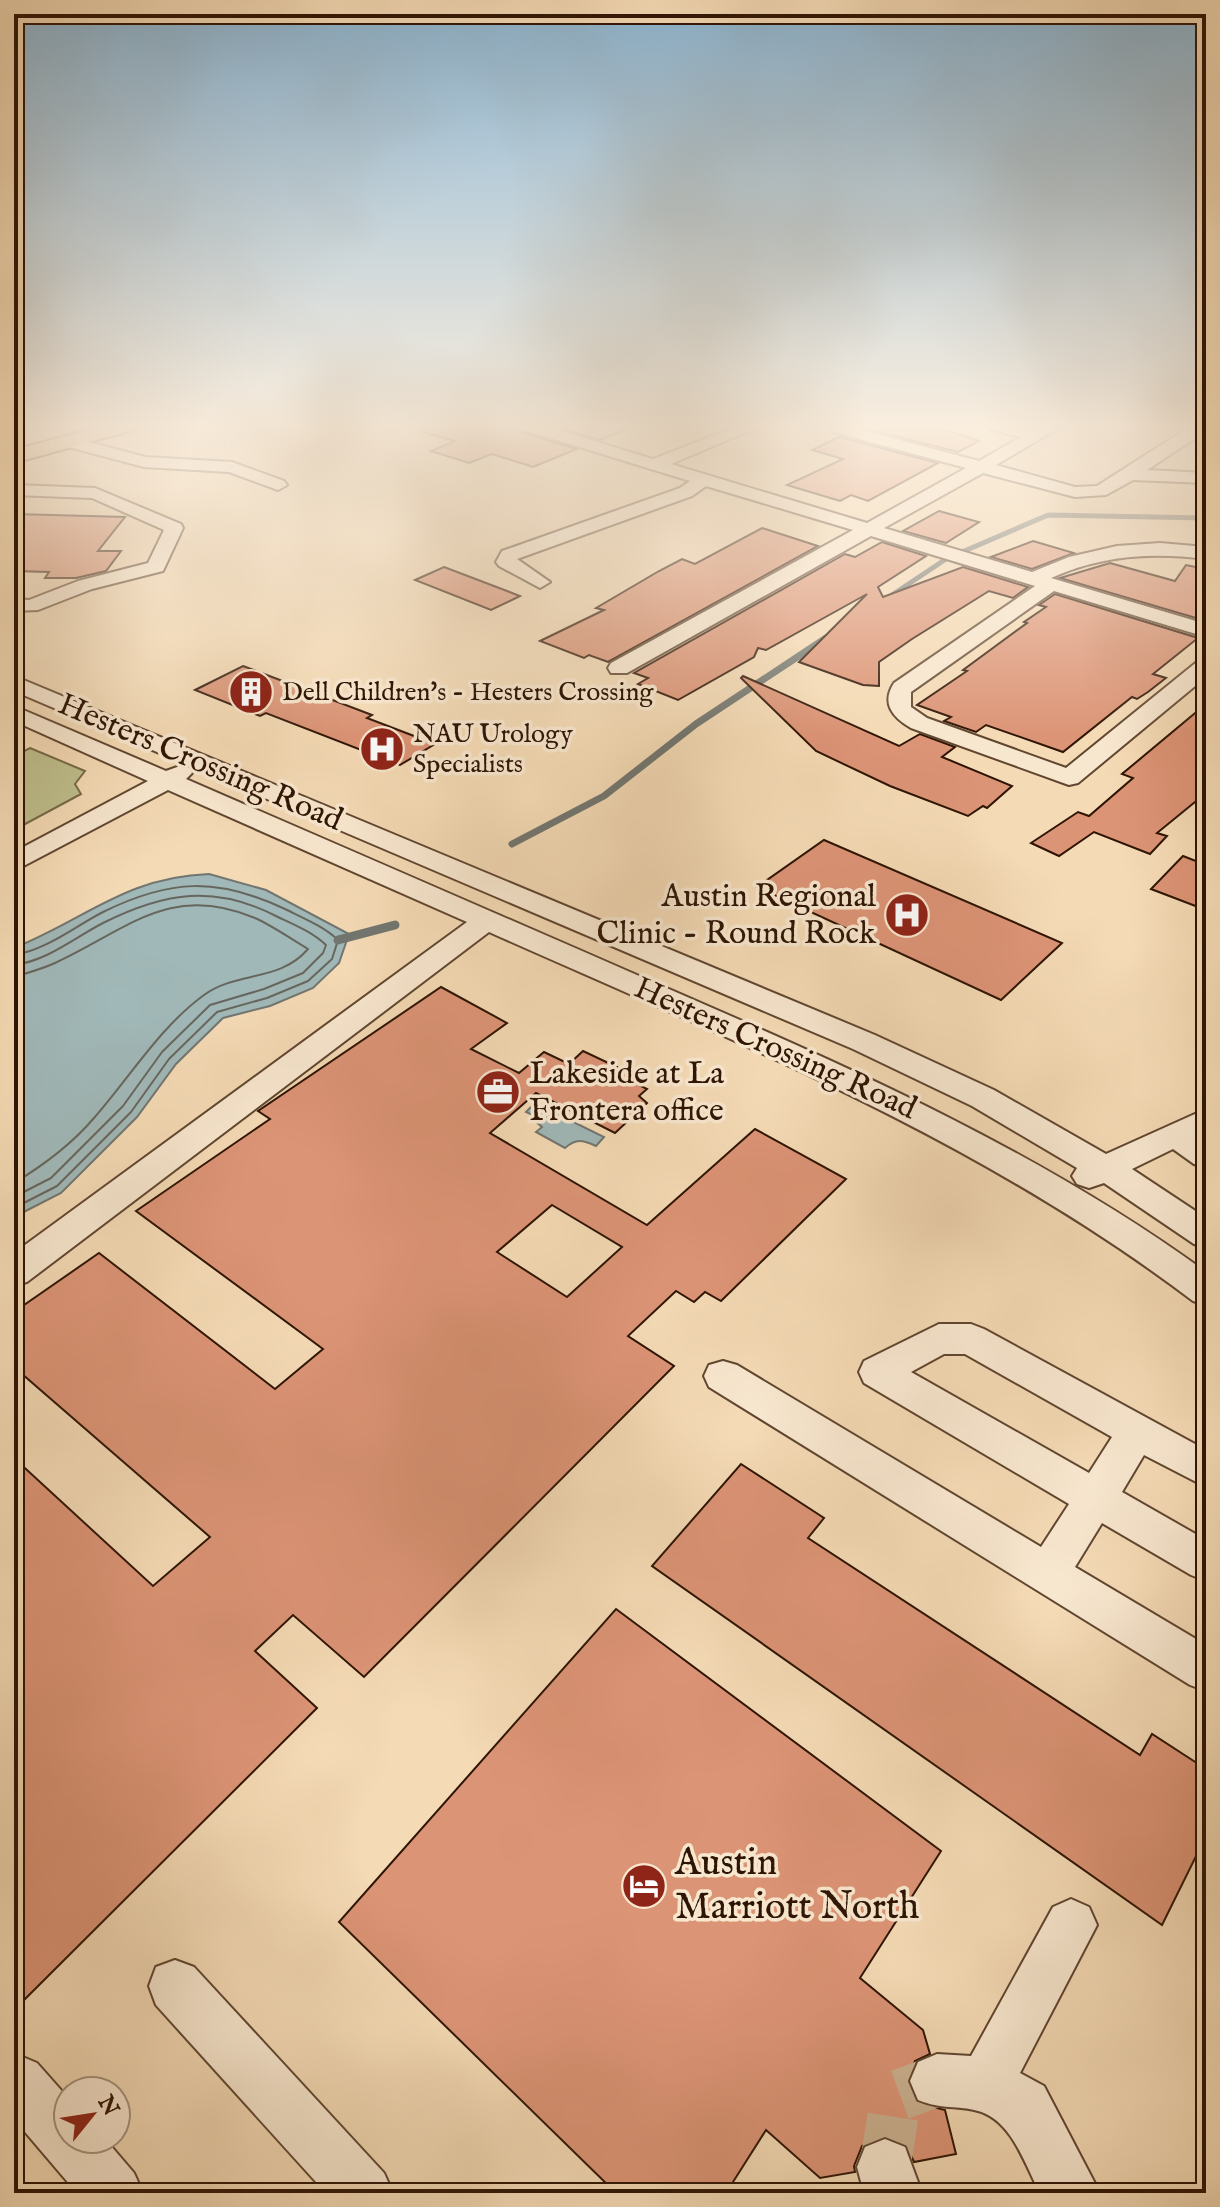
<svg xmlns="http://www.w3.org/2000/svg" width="1220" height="2207" viewBox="0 0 1220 2207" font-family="'IM FELL English',serif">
<rect width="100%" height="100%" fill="#f4dab5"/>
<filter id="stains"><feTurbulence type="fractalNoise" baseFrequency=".0025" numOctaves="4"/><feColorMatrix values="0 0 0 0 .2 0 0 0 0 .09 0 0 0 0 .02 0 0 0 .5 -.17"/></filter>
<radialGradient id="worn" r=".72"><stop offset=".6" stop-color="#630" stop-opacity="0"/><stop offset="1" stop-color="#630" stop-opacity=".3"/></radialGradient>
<!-- green -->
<path fill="#bebe8c" stroke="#766948" stroke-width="2" d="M 30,748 L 85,771 L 75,784 L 81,794 L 14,830 L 14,756 Z"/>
<!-- water -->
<g fill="#a0b8b8" stroke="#727670" stroke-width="2">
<path d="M 209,874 L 266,890 L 349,934 L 339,963 L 313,988 L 270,1006 L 223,1018 L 176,1064 L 137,1117 L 61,1193 L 14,1217 L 14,948 C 86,919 126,877 209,874 Z"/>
<path d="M 535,1103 L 604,1137 L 596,1146 C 583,1140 576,1138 565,1148 L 536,1132 L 542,1127 L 535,1121 L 537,1117 L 526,1112 Z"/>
</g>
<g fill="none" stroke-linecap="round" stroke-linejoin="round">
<!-- shore -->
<g stroke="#67665e" stroke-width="2">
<path d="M 14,955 C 46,950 74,927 103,912 C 170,879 217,877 285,909 C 303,918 323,926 338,940 L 332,959 L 308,981 L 267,998 L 217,1012 L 169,1059 L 131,1112 L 57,1186 L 14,1208"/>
<path d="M 14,965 C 47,961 74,938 103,923 C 165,892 215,884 278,917 C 295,925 312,932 326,945 L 323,953 L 303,973 L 264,989 L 210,1005 L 162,1052 L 123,1106 L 51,1178 L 14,1197"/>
<path d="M 14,977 C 27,973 42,969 55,963 C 127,930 169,882 255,918 C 273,926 291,939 308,949 C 280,982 237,971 204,995 C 160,1027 130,1077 94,1118 C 71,1145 44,1165 14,1183"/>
</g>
<!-- stream-far2 -->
<g stroke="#727670" stroke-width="5">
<path d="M 962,552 L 1048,515 L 1206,518"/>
<path d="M 886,599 L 946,559"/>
</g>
<!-- stream-far1 -->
<path stroke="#727670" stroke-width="7" d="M 512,844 L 604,796 L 696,724 L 826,638"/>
<!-- stream -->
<path stroke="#727670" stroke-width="9" d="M 338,940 L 395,925"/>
</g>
<!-- building -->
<g fill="#dc9476" stroke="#2e1404" stroke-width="2" fill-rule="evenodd">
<path d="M 424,426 L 516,426 L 520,432 L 577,449 L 533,467 L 492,454 L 469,463 L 431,451 L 455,441 L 423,432 Z"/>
<path d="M 554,426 L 632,426 L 632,427 L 600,440 Z"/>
<path d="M 935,426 L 979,441 L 958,452 L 860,427 Z"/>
<path d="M 839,437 L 938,463 L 868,501 L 851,495 L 840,501 L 787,485 L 843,459 L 812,450 Z"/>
<path d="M 939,511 L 979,522 L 946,543 L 903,531 Z"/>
<path d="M 14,514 L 125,517 L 98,551 L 121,551 L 106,571 L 76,578 L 45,578 L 49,572 L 14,571 Z"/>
<path d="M 762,528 L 818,546 L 608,662 L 589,655 L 584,658 L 540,641 L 604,610 L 596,608 L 659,571 L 682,559 L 695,564 Z"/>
<path d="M 1033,541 L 1074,553 L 1032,569 L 991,557 Z"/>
<path d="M 882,542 L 926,556 L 878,587 L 883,597 L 963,567 L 1028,587 L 1013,598 L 989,591 L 912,639 L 879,662 L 879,686 L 863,685 L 799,662 L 867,594 L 766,650 L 758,648 L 754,657 L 678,700 L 638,684 L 648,678 L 634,673 L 845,554 L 855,557 Z"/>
<path d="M 1110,563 L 1175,581 L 1186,565 L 1206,569 L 1206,621 L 1060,578 Z"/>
<path d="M 444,567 L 520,596 L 491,610 L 415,580 Z"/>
<path d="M 1055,594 L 1198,638 L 1153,674 L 1166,678 L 1148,692 L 1137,699 L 1132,697 L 1063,752 L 986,725 L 976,732 L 944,721 L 951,717 L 917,705 L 967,671 L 963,670 L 1027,623 L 1024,622 L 1046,607 L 1039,605 Z"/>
<path d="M 243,666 L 372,715 L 367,718 L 435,744 L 400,765 L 266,713 L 260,716 L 195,690 Z"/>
<path d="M 743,676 L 899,746 L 920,734 L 955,747 L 942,757 L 1012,786 L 987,808 L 983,806 L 968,816 L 890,786 L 816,751 L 741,678 Z"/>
<path d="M 1206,704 L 1206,793 L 1157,833 L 1167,836 L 1150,854 L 1094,832 L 1059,856 L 1031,843 L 1078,812 L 1089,816 L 1133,778 L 1122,774 Z"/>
<path d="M 824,840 L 1062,943 L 1001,1000 L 757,887 Z"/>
<path d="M 1183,856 L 1206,865 L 1206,910 L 1151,889 Z"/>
<path d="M 441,987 L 507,1023 L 471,1049 L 519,1073 L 544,1052 L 569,1064 L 583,1051 L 634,1075 L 629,1080 L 647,1089 L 639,1096 L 647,1103 L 615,1133 L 536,1093 L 490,1133 L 647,1225 L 755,1129 L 846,1179 L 721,1301 L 705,1292 L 694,1302 L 676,1291 L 628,1336 L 674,1366 L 364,1677 L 293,1615 L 255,1651 L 317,1708 L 14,2010 L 14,1458 L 153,1586 L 210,1537 L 14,1367 L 14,1312 L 99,1253 L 275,1389 L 323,1349 L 136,1211 L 270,1119 L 258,1111 ZM 552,1205 L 622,1247 L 567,1297 L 497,1252 Z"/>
<path d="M 741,1464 L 824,1518 L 808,1538 L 1140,1755 L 1152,1734 L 1206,1769 L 1206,1836 L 1162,1925 L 652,1566 Z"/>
<path d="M 616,1609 L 941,1851 L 860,1978 L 923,2030 L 930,2054 L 915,2061 L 907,2082 L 917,2103 L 945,2110 L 956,2154 L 914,2162 L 906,2144 L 884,2136 L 862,2146 L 854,2166 L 855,2172 L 820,2178 L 766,2130 L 726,2193 L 616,2193 L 339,1922 Z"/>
</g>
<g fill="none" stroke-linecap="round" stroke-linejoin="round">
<!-- minor-tunnel -->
<path stroke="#ccb292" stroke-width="51" stroke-dasharray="51 25" stroke-linecap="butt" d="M 885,2167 L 896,2096 L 937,2081"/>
<!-- minor casing -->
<g stroke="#604630" stroke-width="4">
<g id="minor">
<path d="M 519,426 L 544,426 L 653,459 L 738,426 L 761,426 L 671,464 L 867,523 L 966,468 L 833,432 L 833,426 L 846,426 L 979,461 L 1021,437 L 989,429 L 987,426 L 1015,426 L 1034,431 L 1042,426 L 1062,426 L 996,465 L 1075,487 L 1097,486 L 1191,426 L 1206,426 L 1206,431 L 1147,470 L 1206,473 L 1206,483 L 1133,480 L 1106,495 L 1075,497 L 983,473 L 884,528 L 1032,572 L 1069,557 L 1117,546 L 1160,543 L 1206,547 L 1206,559 C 1152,552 1102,555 1051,578 L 1206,624 L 1206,637 L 1054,591 L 911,692 L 911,707 L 927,718 L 1066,768 L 1198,661 L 1206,659 L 1206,677 L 1078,783 L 1069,785 L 911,728 C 892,717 881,703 894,683 L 1035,586 L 871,536 L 627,673 L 611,673 L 608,668 L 611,663 L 853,530 L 706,486 L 692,496 L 517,559 L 550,582 L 540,588 L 499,566 L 496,562 L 502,551 L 680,488 L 690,481 L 521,429 Z"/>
<path d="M 71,437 L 145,457 L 232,462 L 284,481 L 287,485 L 278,490 L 229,472 L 144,467 L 65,446 L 63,442 Z"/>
<path d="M 14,485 L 95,488 L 181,524 L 183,528 L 163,571 L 92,589 L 38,610 L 14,611 L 14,599 L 29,600 L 78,581 L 148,563 L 164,530 L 92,498 L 14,495 Z"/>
<path d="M 14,676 L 875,1035 L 994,1090 L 1106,1154 L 1206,1109 L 1206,1133 L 1201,1136 L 1206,1140 L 1206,1168 L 1194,1164 L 1173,1149 L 1132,1169 L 1206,1218 L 1206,1248 L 1194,1244 L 1104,1183 L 1089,1188 L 1077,1184 L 1072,1176 L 1077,1168 L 972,1106 L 853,1049 L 14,691 Z"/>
<path d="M 14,706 L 166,771 L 180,766 L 189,768 L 192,773 L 186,779 C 345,848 504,917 662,986 C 851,1068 1038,1150 1206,1272 L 1206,1305 L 1193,1301 C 978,1138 734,1041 489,932 L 27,1282 L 14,1285 L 14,1253 L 467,922 L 168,790 L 14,871 L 14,852 L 148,781 L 14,721 Z"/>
<path d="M 939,1324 L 971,1324 L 984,1329 L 1206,1450 L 1206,1487 L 1144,1455 L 1122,1492 L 1206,1540 L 1206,1581 L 1191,1575 L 1102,1523 L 1075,1567 L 1206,1645 L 1206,1691 L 1190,1685 L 709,1387 L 704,1376 L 709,1365 L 723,1361 L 737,1365 L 1041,1547 L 1069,1504 L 864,1383 L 859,1372 L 864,1361 ZM 944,1354 L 965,1354 L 1112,1437 L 1089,1473 L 911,1372 Z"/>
<path d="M 1071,1899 L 1089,1907 L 1097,1925 L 1020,2073 L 1044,2086 L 1100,2193 L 1040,2193 C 1025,2165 1012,2120 978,2111 C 957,2105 942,2110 918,2100 L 910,2081 L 918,2062 L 937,2054 L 971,2056 L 1053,1907 Z"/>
<path d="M 175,1960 L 194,1967 L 384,2173 L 393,2193 L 326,2193 L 156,2005 L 149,1986 L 156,1967 Z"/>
<path d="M 18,2055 L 37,2063 L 68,2098 L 68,2139 L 105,2139 L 134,2173 L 143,2193 L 77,2193 L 14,2119 L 14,2056 Z"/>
<path d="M 885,2139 L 905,2147 L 922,2193 L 864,2193 L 857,2167 L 865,2147 Z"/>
</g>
</g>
<!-- major casing -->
<g stroke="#2e1404" stroke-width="4">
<path id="major" d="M 103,426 L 136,426 L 133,430 L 14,463 L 14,450 Z"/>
</g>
<!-- minor -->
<use href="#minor" fill="#f8e7cf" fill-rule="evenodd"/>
<!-- major -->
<use href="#major" fill="#eabd7a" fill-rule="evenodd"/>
</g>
<!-- sky -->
<linearGradient id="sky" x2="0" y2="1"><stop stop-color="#8bb6d5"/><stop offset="0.58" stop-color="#faeede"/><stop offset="1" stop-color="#faeede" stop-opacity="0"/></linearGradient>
<rect width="1220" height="735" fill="url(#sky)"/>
<!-- icons -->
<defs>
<g id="building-disc" transform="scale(2.3)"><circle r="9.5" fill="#8f2418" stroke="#f8e7cf"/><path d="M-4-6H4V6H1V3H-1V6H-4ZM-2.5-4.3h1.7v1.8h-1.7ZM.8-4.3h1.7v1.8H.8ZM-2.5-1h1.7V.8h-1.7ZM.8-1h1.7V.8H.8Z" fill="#fff"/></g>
<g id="hospital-disc" transform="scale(2.3)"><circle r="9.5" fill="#8f2418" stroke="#f8e7cf"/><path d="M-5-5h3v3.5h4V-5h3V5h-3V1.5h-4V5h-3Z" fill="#fff"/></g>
<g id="office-disc" transform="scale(2.3)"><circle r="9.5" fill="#8f2418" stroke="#f8e7cf"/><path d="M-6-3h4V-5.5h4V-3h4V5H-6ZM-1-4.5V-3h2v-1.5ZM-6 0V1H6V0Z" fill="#fff"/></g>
<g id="hotel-disc" transform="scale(2.3)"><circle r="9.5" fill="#8f2418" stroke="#f8e7cf"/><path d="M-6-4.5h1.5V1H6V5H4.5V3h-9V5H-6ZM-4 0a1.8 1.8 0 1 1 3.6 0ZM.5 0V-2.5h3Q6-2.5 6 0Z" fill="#fff"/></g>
</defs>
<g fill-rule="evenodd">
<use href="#building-disc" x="251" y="692"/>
<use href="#hospital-disc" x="382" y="749"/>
<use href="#hospital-disc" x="907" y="915"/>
<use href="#office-disc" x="498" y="1092"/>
<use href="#hotel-disc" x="644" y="1886"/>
</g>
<g text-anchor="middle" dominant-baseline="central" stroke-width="7" stroke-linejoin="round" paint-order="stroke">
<!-- far-poi labels -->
<g font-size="26" fill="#2e1404" stroke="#f8e7cf" text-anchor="start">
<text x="282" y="692">Dell Children's - Hesters Crossing</text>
<text x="413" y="734">NAU Urology<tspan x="413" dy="30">Specialists</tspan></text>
</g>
<!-- street labels -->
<g font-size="32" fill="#2e1404" stroke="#f8e7cf">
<text transform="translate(200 763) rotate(23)">Hesters Crossing Road</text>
<text transform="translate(775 1049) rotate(24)">Hesters Crossing Road</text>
</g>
<!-- poi labels -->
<g font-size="32" fill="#2e1404" stroke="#f8e7cf" text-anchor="end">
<text x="876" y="897">Austin Regional<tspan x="876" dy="37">Clinic - Round Rock</tspan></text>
<text x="529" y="1074" text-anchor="start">Lakeside at La<tspan x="529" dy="37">Frontera office</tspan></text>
</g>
<!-- near-poi labels -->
<g font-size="38" fill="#2e1404" stroke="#f8e7cf" text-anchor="start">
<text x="675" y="1864">Austin<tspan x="675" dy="44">Marriott North</tspan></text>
</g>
</g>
<!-- margin -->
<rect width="1220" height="2207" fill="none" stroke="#f4dab5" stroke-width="48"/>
<rect x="16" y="16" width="1188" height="2175" fill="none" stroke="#2e1404" stroke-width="4"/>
<rect x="24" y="24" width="1172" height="2159" fill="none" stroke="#2e1404" stroke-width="2"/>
<!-- north arrow -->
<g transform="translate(92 2115) rotate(60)"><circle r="38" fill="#f8e7cf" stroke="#a7937e" stroke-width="2"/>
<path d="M0-6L14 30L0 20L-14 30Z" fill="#8f2418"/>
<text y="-12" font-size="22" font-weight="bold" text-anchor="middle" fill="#2e1404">N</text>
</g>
<rect width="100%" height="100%" filter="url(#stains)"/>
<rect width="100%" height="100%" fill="url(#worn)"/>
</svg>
